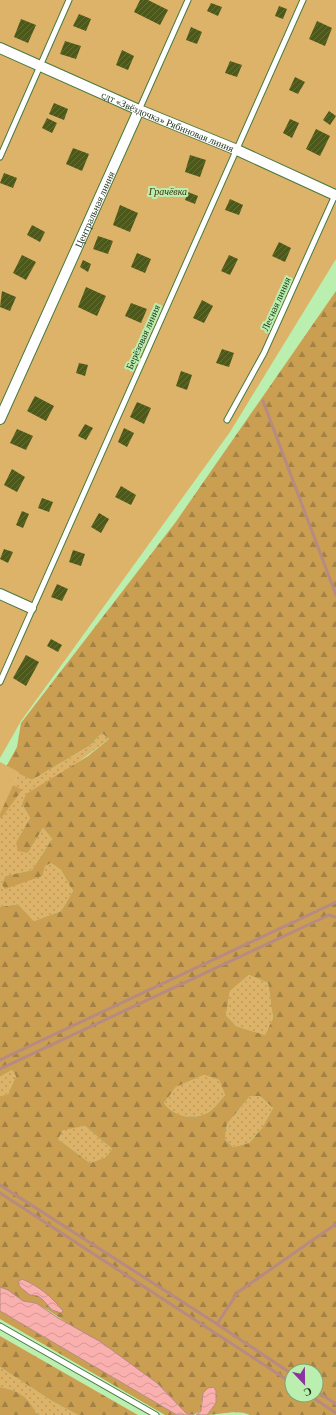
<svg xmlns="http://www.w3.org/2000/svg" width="336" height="1415" viewBox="0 0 336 1415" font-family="'Crimson Pro',serif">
<defs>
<pattern id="grass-dots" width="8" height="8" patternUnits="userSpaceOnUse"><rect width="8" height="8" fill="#ddb269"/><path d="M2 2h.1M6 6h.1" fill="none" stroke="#bd995a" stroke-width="1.8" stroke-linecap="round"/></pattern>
<pattern id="forest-firs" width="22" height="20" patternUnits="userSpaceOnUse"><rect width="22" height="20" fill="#cb9f52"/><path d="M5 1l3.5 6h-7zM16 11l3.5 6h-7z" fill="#a48243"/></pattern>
<pattern id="water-waves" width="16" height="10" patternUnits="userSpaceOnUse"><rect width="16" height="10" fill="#fab0af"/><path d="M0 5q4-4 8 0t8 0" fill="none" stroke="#d69896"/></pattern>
<pattern id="building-hatch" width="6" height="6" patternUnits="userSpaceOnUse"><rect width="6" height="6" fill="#4c591a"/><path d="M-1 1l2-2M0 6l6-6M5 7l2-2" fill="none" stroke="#626e3a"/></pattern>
</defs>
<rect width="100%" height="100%" fill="#bbefaf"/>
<!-- grass -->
<g fill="url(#grass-dots)">
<path d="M 102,733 L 109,739 L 22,804 L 30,818 L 16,842 L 28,853 L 43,828 L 52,839 L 32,870 L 5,876 L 2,885 L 51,863 L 61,870 L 73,891 L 61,911 L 34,921 L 18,904 L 0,907 L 0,814 L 19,772 L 32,780 L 89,746 Z"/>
<path d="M 249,975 L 268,983 L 273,1018 L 265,1035 L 236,1026 L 226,1015 L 230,991 Z"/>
<path d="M 12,1070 L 16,1076 L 8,1094 L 0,1096 L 0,1077 Z"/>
<path d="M 204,1075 L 219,1080 L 225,1095 C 220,1100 215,1108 209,1112 C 193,1121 174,1117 164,1103 L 176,1087 Z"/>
<path d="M 250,1096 L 260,1096 L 273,1108 L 262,1128 L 249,1143 L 233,1147 L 225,1139 L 227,1124 Z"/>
<path d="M 85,1126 L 112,1149 L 106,1157 L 90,1163 L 58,1139 L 63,1129 Z"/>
<path d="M 0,1367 L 52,1401 L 78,1415 L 37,1415 C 28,1396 20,1391 0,1387 Z"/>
</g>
<!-- forest -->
<g fill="url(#forest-firs)" fill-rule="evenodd">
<path d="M 336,291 L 336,1415 L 250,1415 C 237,1409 220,1415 207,1415 L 216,1403 L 201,1402 L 201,1411 L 193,1415 L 186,1413 L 157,1383 L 48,1310 L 36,1304 L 23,1301 L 8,1290 L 0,1287 L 0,1096 L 8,1094 L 16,1076 L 12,1070 L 0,1077 L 0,907 L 18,904 L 34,921 L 61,911 L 73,891 L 61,870 L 51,863 L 45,866 L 42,876 L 5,889 L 2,885 L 5,876 L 32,870 L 52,839 L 43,828 L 28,853 L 18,851 L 16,842 L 30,818 L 22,804 L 26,794 L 88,756 L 109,739 L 102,733 L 89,746 L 32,780 L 6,767 L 17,747 L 21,723 L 175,523 ZM 249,975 L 268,983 L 273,1018 L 265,1035 L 236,1026 L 226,1015 L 230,991 ZM 204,1075 L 219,1080 L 225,1095 C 220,1100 215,1108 209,1112 C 194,1121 174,1117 164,1103 L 176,1087 ZM 250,1096 L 260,1096 L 273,1108 L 262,1128 L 249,1143 L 233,1147 L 225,1139 L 227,1124 ZM 85,1126 L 112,1149 L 106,1157 L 90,1163 L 58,1139 L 63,1130 ZM 292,1371 L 316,1371 L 316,1395 L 292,1395 Z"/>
<path d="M 11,784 L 22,790 L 2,817 L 0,818 L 0,803 Z"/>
<path d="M 0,1311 L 177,1415 L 165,1415 L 0,1319 Z"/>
<path d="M 0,1336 L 138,1415 L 78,1415 L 52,1401 L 0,1367 Z"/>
<path d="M 0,1387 C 20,1391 28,1396 37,1415 L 0,1415 Z"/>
</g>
<!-- garden -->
<g fill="#ddb269">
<path d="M 0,0 L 336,0 L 336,259 L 230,432 L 21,721 L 0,758 Z"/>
<path d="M 0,762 L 19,772 L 0,814 Z"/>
</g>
<!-- water -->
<g fill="url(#water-waves)" stroke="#b78a82">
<path d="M 22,1279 C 40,1287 51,1296 63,1311 L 61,1313 L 52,1310 L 43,1300 L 38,1296 L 30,1295 L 20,1287 L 18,1282 Z"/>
<path d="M 0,1287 L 8,1290 L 23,1301 L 36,1303 L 58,1318 L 101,1342 L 157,1383 L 186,1413 L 193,1415 L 177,1415 L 0,1311 Z"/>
<path d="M 214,1387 L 216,1391 L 216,1403 L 207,1415 L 196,1415 L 201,1411 L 203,1393 L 208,1388 Z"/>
</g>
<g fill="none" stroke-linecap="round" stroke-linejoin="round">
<!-- stream -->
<g stroke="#b78a82" stroke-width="3">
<path d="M 263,401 L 336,595"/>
<path d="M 0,1060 L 336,902"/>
<path d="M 0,1069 L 329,915 L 336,917"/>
<path d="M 0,1185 L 217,1324 L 292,1374"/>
<path d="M 0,1193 L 292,1383"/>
<path d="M 217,1324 L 238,1292 L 336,1224"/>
<path d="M 316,1391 L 336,1404"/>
<path d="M 309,1395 L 336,1413"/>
</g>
</g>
<!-- building -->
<g fill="url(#building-hatch)">
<path d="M 140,0 L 148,0 L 168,10 L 160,25 L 134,12 Z"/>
<path d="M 211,3 L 222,7 L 218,16 L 207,11 Z"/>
<path d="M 279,6 L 287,9 L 283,19 L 275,16 Z"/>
<path d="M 79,14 L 91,19 L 86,31 L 73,26 Z"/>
<path d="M 21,19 L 36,25 L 28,43 L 14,37 Z"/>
<path d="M 317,21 L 332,28 L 325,46 L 309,39 Z"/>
<path d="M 191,27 L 202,32 L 197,44 L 186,40 Z"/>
<path d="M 65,41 L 81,46 L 76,59 L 60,54 Z"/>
<path d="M 122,50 L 134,56 L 128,70 L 116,65 Z"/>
<path d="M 230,61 L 242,65 L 237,77 L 225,73 Z"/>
<path d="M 295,77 L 305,82 L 298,94 L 289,90 Z"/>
<path d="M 54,103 L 68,109 L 64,120 L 49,114 Z"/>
<path d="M 329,111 L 336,116 L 330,125 L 323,120 Z"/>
<path d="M 47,118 L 57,123 L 52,133 L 42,128 Z"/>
<path d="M 290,119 L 299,123 L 292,138 L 283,133 Z"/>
<path d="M 316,129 L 330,136 L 320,156 L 306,149 Z"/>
<path d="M 73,148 L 89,154 L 82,171 L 66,164 Z"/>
<path d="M 190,155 L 206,160 L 200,177 L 185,172 Z"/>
<path d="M 4,173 L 17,178 L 13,188 L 0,183 Z"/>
<path d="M 188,192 L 198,196 L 195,204 L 185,200 Z"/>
<path d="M 230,199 L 243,205 L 239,215 L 225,210 Z"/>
<path d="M 120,205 L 138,213 L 130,232 L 113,225 Z"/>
<path d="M 32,225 L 45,232 L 40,242 L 27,235 Z"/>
<path d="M 98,236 L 113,241 L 108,254 L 93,249 Z"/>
<path d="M 279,242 L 291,248 L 285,262 L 272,256 Z"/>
<path d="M 137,253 L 151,259 L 145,273 L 131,267 Z"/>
<path d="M 22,255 L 36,262 L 26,280 L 13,273 Z"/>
<path d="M 229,255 L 238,259 L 230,275 L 221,271 Z"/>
<path d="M 83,260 L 91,264 L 88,272 L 80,267 Z"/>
<path d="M 86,287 L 106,296 L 97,316 L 78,307 Z"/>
<path d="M 2,291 L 16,297 L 10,311 L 0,307 Z"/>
<path d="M 202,300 L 213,306 L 204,323 L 193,318 Z"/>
<path d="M 131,303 L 147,309 L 141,323 L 125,316 Z"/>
<path d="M 222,349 L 234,353 L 229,367 L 216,363 Z"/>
<path d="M 79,363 L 88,365 L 85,376 L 76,373 Z"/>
<path d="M 181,371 L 192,375 L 187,390 L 176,386 Z"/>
<path d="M 35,396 L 54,406 L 46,421 L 27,411 Z"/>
<path d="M 137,402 L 151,408 L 144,424 L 130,417 Z"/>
<path d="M 85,424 L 93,428 L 86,440 L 78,436 Z"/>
<path d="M 124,428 L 134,433 L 127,447 L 118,442 Z"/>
<path d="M 17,429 L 33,436 L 26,450 L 10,443 Z"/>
<path d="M 12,469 L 25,477 L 17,492 L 4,485 Z"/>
<path d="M 121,486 L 136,495 L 131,505 L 115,497 Z"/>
<path d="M 42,498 L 53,502 L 49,512 L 38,508 Z"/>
<path d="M 22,511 L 29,514 L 23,528 L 16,525 Z"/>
<path d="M 99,513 L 109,519 L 101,533 L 91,527 Z"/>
<path d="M 4,549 L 13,552 L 8,563 L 0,559 Z"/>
<path d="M 73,550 L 85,554 L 81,566 L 69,562 Z"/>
<path d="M 57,584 L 68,589 L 62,601 L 51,597 Z"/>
<path d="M 51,639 L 62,645 L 58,652 L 47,646 Z"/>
<path d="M 26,655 L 39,662 L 26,686 L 13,678 Z"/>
</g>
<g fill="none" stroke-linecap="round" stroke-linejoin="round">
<!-- service casing -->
<g stroke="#4a793f" stroke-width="7">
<g id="service">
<path d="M 139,110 L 188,0"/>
<path d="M 0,157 L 69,0"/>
<path d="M 227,420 L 264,353 L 336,193"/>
<path d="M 0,682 L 303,0"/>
<path d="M 0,1326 L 156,1415"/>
</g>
</g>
<!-- minor casing -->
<g stroke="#4a793f" stroke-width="12">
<g id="minor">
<path id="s1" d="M 0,48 L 139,110 L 237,150 L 335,195"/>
<path id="s2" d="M 0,419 L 139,110"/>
<path d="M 0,594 L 31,608"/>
</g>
</g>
<!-- service -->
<use href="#service" stroke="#fff" stroke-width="5"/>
<!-- minor -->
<use href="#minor" stroke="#fff" stroke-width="10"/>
</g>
<g text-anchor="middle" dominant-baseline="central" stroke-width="4" stroke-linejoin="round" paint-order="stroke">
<!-- street labels -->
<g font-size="10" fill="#1c3018" stroke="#bbefaf">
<text stroke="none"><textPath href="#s1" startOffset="183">сдт «Звёздочка» Рябиновая линия</textPath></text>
<text stroke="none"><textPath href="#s2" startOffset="230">Центральная линия</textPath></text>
<text transform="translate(276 304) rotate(-66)">Лесная линия</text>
<text transform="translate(143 337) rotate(-66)">Берёзовая линия</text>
</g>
<!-- park labels -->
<g font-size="10" font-style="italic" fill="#402e0b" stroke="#bbefaf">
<text x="168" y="191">Грачёвка</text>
</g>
</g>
<!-- north arrow -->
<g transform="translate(304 1383) rotate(158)"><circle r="19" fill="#bbefaf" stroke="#7ba373"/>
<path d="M0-3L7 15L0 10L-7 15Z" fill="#8b339f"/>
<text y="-6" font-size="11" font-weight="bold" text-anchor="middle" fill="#1c3018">С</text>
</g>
</svg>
